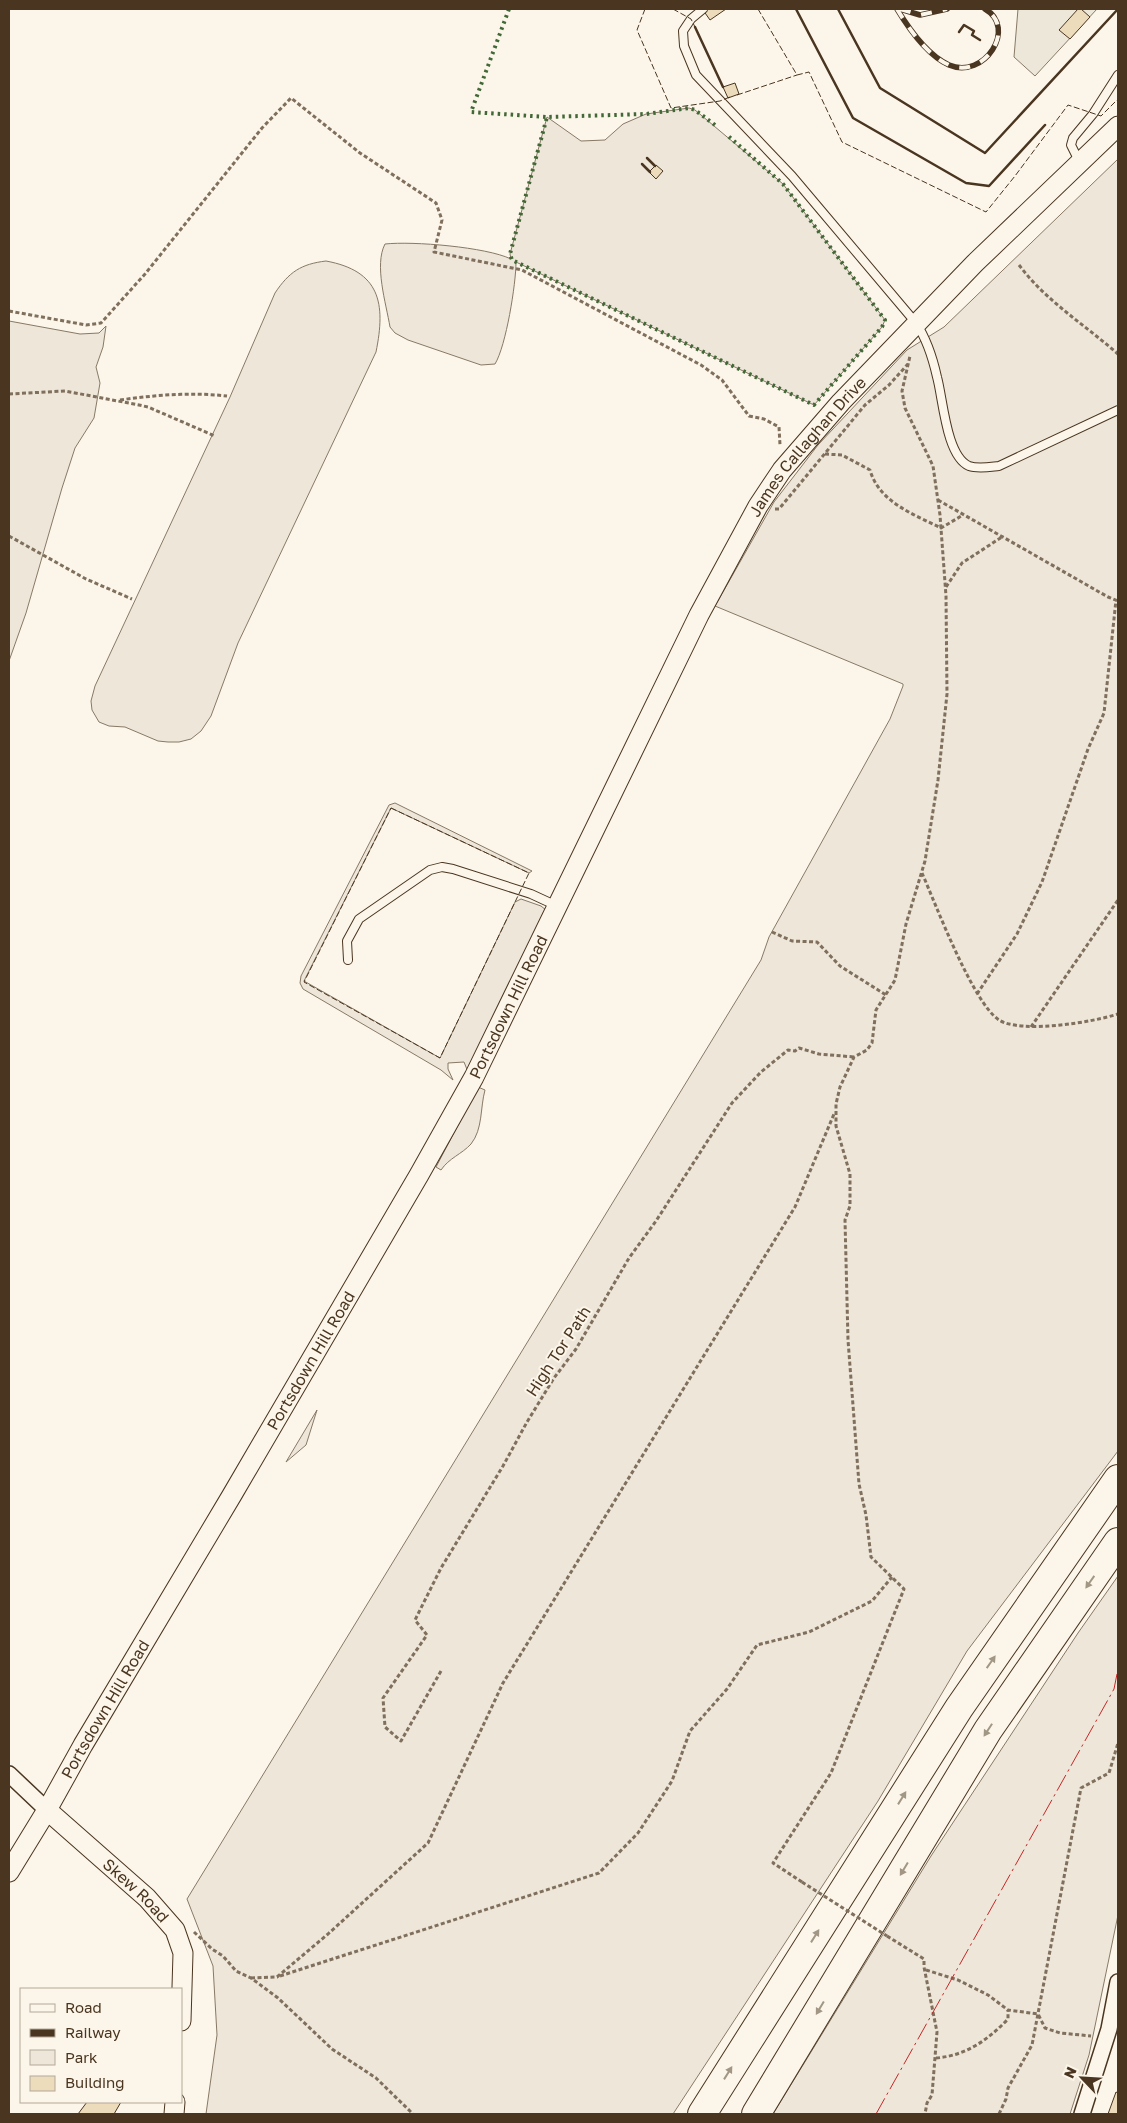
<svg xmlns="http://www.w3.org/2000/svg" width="1127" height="2123" viewBox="0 0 1127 2123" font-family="'Golos Text',sans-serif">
<rect width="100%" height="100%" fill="#fbf6e9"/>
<!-- green -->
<g fill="#ede6d9" stroke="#887966">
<path d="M 689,108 L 695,110 L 783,184 L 885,320 L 882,327 L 814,405 L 516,262 C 516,284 506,346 495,364 L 481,365 L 408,340 L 395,333 L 390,327 C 386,303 374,265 385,244 C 413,241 486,247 511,259 L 510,254 L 547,117 L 581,141 L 605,140 L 623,124 L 646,114 Z"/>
<path d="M 1118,159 L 1118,1451 L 967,1651 L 878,1801 L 673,2114 L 206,2114 L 217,2035 L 213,1966 L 187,1899 L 761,960 L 769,937 L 890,719 L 903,686 L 903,684 L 715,606 L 774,502 L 818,445 L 907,350 L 944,327 Z"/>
<path d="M 326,261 C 380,271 386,303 376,352 L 238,643 L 211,716 L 201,731 L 191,739 L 179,742 L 168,742 L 158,741 L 125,727 L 109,726 L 99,722 L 92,710 L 91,701 L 95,686 L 230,397 L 275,293 C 289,272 301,264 326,261 Z"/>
<path d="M 9,321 L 80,334 L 99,333 L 106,326 L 103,347 L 96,367 L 100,383 L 94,418 L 75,448 L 62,488 L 26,613 L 9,661 Z"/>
<path d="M 395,803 L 532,871 L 529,873 L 391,808 L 304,981 L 440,1058 L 515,902 L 521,899 L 541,906 L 546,910 L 468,1072 L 464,1062 L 448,1063 L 448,1069 L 453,1080 L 441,1070 L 303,989 L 300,983 L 301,976 L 389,805 Z"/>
<path d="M 478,1087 L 485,1090 C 480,1108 483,1129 471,1144 C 462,1154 449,1158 441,1170 L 436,1167 Z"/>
<path d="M 317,1410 L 306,1445 L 286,1462 Z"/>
<path d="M 1118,1576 L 1118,1915 L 1089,2055 L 1070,2114 L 773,2114 L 931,1856 L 1078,1633 Z"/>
</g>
<!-- parking -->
<path fill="#ede7d9" stroke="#887966" d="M 1018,9 L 1097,9 L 1035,76 L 1014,57 Z"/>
<!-- building -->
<g fill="#ecdcbc" stroke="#4a3520">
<path d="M 705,9 L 726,9 L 710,20 L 703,10 Z"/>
<path d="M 1078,9 L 1081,9 L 1090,17 L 1070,39 L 1059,30 Z"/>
<path d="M 735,83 L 739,94 L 728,98 L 723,87 Z"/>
<path d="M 656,165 L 663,171 L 656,179 L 649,172 Z"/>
<path d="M 1116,2092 L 1118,2093 L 1118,2114 L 1108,2114 Z"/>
<path d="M 87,2102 L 121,2102 L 114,2114 L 78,2114 Z"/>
</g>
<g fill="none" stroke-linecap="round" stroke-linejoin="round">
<!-- service casing -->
<g stroke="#4a3520" stroke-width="10">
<g id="service">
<path d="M 703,9 L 691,19 L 683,31 L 684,46 L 696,75 L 792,176 L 916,323 C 926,338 933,359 937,377 C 943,398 946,456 969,466 C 978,469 989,467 999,466 L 1118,410"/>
<path d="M 1079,161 L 1071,145 L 1073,138 L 1093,114 L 1118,75"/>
<path d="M 348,960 L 347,941 L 359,919 L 430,870 L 442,867 L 453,869 L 531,894 L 557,906"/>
</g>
</g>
<!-- minor casing -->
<g stroke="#4a3520" stroke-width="18">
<g id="minor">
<path d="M 9,1774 L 47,1810"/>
<path d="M 1082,2114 L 1109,2029 L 1118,1982"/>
</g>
</g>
<!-- tertiary casing -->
<g stroke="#4a3520" stroke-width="21">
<g id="tertiary">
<path id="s1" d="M 47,1810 L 147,1898 L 175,1930 L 183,1953 L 181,2021"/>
<path id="s2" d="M 9,1872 L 47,1810 L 83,1745 L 232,1495 L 419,1175 L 474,1077 L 699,615 L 758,506 L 782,470 L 841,402 L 975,263 L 1118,126"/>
<path d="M 174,2114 L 175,2102"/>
</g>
</g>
<!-- motorway casing -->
<g stroke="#4a3520" stroke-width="30">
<g id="motorway">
<path d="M 702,2114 L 959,1708 L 1118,1479"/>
<path d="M 756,2114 L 988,1730 L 1118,1542"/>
</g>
</g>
<!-- path -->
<g stroke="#7f6f5c" stroke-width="3" stroke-dasharray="4 2.5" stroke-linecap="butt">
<path d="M 1019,265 C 1046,301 1085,325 1118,354"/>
<path d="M 9,311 L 86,325 L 101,323 L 145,274 L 262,128 L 291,98 L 360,153 L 436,203 L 442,220 L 434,252 L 522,270 L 701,365 L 722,380 L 749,416 L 764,419 L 779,427 L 780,445"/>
<path d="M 9,394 L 65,391 L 139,405 L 148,407 L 215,436"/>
<path d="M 120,400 C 156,395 191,392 227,396"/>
<path d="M 825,454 L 842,455 L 870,470 C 879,502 913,514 941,528 L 963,515"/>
<path d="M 938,500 L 1108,597 L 1118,601"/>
<path d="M 775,509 L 779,509 L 865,405 L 889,385 L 908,364"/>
<path d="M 9,536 L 86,579 L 132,599"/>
<path d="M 946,587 L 962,563 L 1002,537"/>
<path d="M 922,873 C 936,905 973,1003 999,1020 C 1021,1034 1094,1022 1118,1014"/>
<path d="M 772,932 L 792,941 L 817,942 L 840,966 L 886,995"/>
<path d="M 977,994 L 1017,934 L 1042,882 L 1088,749 L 1104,713 L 1116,600"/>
<path d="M 1031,1027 L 1118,900"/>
<path d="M 441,1671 L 401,1741 L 385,1727 L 383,1698 L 427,1635 L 415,1620 L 441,1568 L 503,1466 L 527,1422 L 554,1378 L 576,1349 L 629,1258 L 656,1221 L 732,1103 L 761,1072 L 788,1050 L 795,1051 L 799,1048 L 819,1054 L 854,1057"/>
<path d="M 802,1882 L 773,1863 L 831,1773 L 904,1589 L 871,1557 L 866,1515 L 859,1484 L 848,1340 L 845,1220 L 850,1206 L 850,1174 L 836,1126 L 836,1104 L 840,1087 L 854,1057 L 867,1050 L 872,1043 L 876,1010 L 895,980 L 906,924 L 925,861 L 938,780 L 947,694 L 946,596 L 940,515 L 933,466 L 905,408 L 902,391 L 910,356"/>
<path d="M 194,1932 L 212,1949 L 223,1956 L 236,1971 L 251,1978 L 278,1998 L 332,2049 L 376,2078 L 413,2114"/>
<path d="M 887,1936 L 924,1959 L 924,1967 L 937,2032 L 932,2095 L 927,2103 L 925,2114"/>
<path d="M 926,1970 L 958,1980 L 988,1995 L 1008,2010 L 1038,2014 L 1045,2028 L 1060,2033 L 1091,2036"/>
<path d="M 280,1976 L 599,1873 L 638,1833 L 672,1781 L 690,1731 L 727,1689 L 757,1645 L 809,1632 L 872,1601 L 892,1577"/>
<path d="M 251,1978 L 277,1977 L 328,1934 L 428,1843 L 503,1683 L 795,1207 L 834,1114"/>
<path d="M 936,2058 C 965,2056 988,2040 1008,2019 L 1008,2010"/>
<path d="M 999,2114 L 1006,2099 L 1008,2088 L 1032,2045 L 1081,1788 L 1109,1773 L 1118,1743"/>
</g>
<!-- service -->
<use href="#service" stroke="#fbf6e9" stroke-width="8"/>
<!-- minor -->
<use href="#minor" stroke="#fbf6e9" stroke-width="15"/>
<!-- tertiary -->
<use href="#tertiary" stroke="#fbf6e9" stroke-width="19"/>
<!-- motorway -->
<use href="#motorway" stroke="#fbf6e9" stroke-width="28"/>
<!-- rail casing -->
<g stroke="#4a3520" stroke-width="5.5">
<g id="rail">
<path d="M 897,9 C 909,29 927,55 949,65 C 984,80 1018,28 985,9"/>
<path d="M 900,9 L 920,15 L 947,9"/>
</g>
</g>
<!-- rail -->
<use href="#rail" stroke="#fbf6e9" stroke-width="4" stroke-dasharray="11" stroke-linecap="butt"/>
<!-- path-bridge -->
<path stroke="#7f6f5c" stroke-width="3" stroke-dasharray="4 2.5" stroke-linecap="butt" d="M 802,1882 L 887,1936"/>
<!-- hedge -->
<g stroke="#436837" stroke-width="4" stroke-dasharray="2.5 4" stroke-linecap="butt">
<path d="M 509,9 L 471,112 L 547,117"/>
<path d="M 715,125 L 695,110 L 689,108 L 646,114 L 547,117 L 510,254 L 512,260 L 814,405 L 882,327 L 885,320 L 783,184 L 727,135"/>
</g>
<!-- fence -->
<g stroke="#4a3520" stroke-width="1" stroke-dasharray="6 2.5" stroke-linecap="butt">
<path d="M 645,9 L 637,30 L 671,108 L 720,101 L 730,97"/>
<path d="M 673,9 L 691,19 L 695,27"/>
<path d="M 758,9 L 797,75 L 809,72 L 842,142 L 986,212 L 1015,176 L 1068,105 L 1101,116 L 1118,99"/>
<path d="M 737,95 L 797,75"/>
<path d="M 391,808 L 529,873 L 440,1058 L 304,982 Z"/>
</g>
<!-- wall -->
<g stroke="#4a3520" stroke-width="2.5">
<path d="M 796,9 L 853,118 L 966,183 L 989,186 L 1045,125"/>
<path d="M 838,9 L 880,88 L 985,153 L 1118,9"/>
<path d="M 695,27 L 723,87"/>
<path d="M 959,32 L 964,25 L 974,31 L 972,35 L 980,40"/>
<path d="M 647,158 L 655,166"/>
<path d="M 642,164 L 650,172"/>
</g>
<!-- power -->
<path stroke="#c62828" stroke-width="1" stroke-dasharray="18 4 2.5 4" stroke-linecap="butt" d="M 876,2114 L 1114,1689 L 1118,1669"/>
</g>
<!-- one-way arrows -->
<defs><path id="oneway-solid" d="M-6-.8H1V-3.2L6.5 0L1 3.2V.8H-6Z" transform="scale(1.25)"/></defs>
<g fill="#a29684">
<use href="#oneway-solid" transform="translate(1090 1582) rotate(125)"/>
<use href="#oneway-solid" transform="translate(991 1662) rotate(-55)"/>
<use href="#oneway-solid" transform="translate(988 1730) rotate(123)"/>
<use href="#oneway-solid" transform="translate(902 1798) rotate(-58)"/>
<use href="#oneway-solid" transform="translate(904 1869) rotate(121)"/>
<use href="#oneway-solid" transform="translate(815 1936) rotate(-58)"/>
<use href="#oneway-solid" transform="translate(820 2008) rotate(121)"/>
<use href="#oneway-solid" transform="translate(728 2073) rotate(-58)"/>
</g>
<g text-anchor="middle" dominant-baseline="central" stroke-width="4" stroke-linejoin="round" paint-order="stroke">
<!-- street labels -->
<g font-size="16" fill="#4a3520" stroke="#fbf6e9">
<text stroke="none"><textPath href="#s2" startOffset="1636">James Callaghan Drive</textPath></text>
<text stroke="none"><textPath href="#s2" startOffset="999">Portsdown Hill Road</textPath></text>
<text transform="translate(558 1351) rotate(-57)">High Tor Path</text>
<text stroke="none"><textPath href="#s2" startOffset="594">Portsdown Hill Road</textPath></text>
<text stroke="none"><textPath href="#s2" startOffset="189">Portsdown Hill Road</textPath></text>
<text stroke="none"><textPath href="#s1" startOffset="120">Skew Road</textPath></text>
</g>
</g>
<!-- border -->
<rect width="1127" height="2123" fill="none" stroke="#4a3520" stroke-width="20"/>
<!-- legend -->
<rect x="20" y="1988" width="162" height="115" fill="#fbf6e9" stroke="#b4a999"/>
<rect x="30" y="2004" width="25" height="8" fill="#fbf6e9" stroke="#b4a999"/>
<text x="65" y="2013" font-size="15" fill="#4a3520">Road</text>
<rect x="30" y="2029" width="25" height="8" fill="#4a3520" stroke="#b4a999"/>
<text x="65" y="2038" font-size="15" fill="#4a3520">Railway</text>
<rect x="30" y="2050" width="25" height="15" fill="#ede6d9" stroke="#b4a999"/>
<text x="65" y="2063" font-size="15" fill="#4a3520">Park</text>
<rect x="30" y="2076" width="25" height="15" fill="#ecdcbc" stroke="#b4a999"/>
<text x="65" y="2088" font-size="15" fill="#4a3520">Building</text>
<!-- north arrow -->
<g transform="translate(1082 2078) rotate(295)" stroke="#fbf6e9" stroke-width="4" paint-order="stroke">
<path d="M0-4L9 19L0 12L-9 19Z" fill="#4a3520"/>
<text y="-8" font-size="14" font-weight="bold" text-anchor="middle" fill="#4a3520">N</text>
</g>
</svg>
